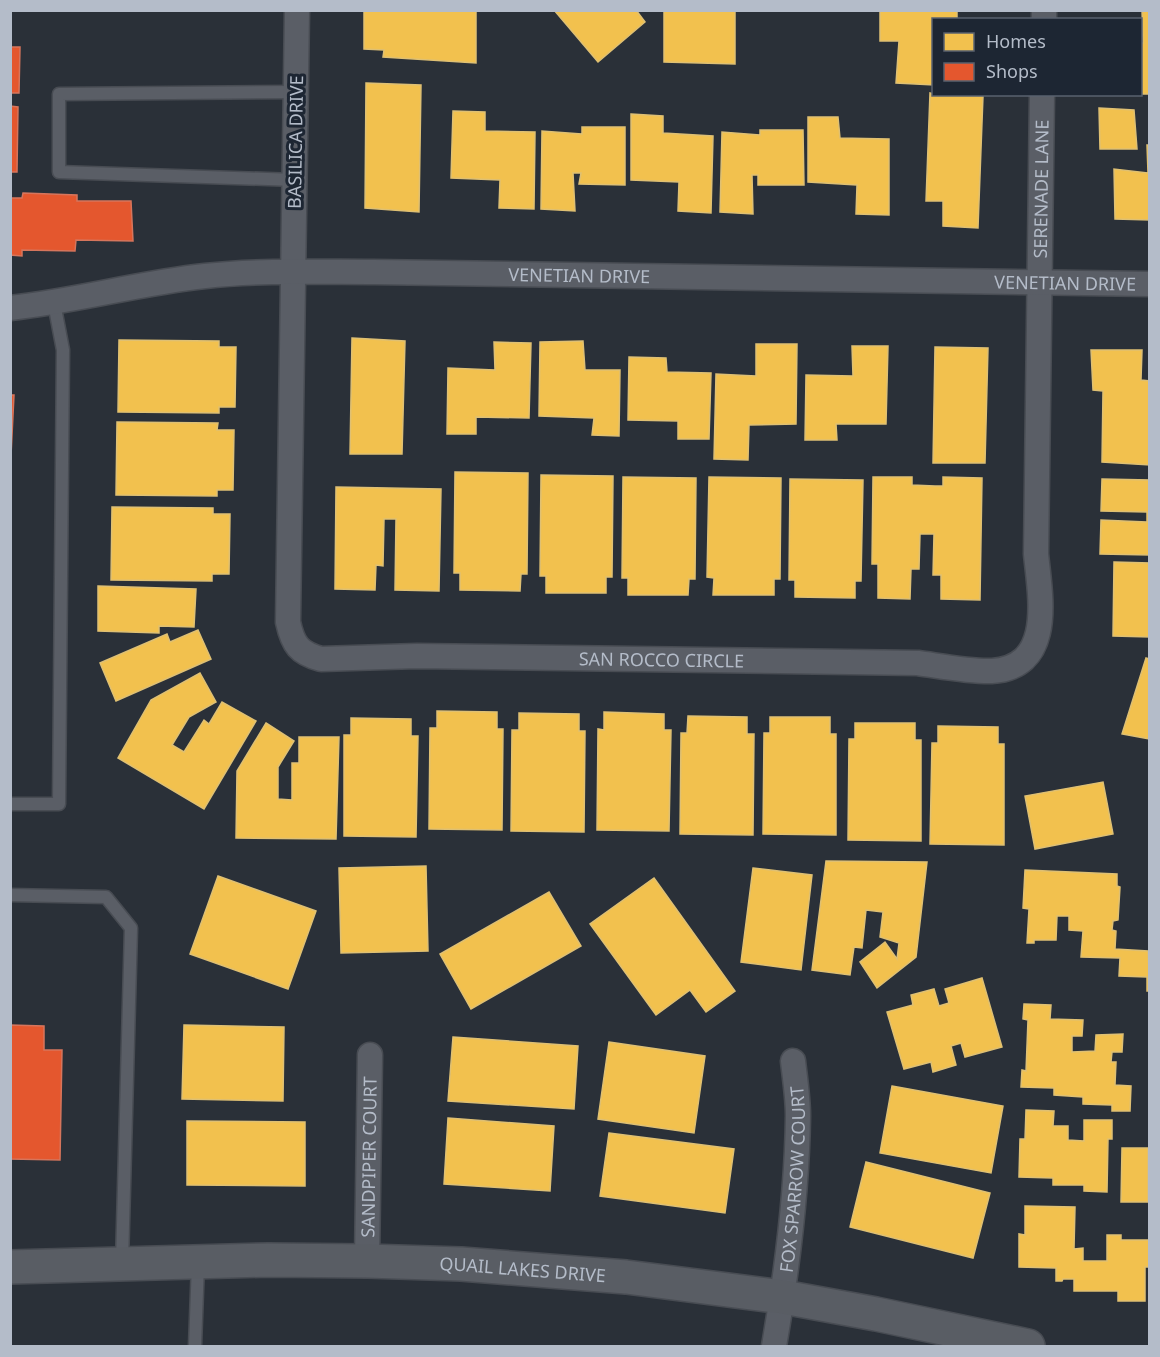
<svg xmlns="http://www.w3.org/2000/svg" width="1160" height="1357" viewBox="0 0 1160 1357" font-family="'Noto Sans',sans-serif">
<rect width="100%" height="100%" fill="#2a3038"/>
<!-- homes -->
<g fill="#f2c14e" stroke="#dfc073" stroke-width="1.5">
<path d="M 364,10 L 476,10 L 476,63 L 383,57 L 384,50 L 364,49 Z"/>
<path d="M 554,10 L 636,10 L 645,22 L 598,62 Z"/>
<path d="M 664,10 L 735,10 L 735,64 L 664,62 Z"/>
<path d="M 880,10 L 957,10 L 957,20 L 934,20 L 934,85 L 896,83 L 899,41 L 880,41 Z"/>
<path d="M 1142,10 L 1150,10 L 1150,94 L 1140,94 L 1140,43 L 1143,43 Z"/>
<path d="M 366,83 L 421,85 L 419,212 L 365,208 Z"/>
<path d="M 930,93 L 934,94 L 983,96 L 978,228 L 943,226 L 943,201 L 926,201 Z"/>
<path d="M 1099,108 L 1134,110 L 1137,149 L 1100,149 Z"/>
<path d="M 453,111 L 485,112 L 485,131 L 535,132 L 534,209 L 499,208 L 500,180 L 451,178 Z"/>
<path d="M 631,114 L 663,116 L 663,133 L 713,136 L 711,213 L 678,211 L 679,182 L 631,180 Z"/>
<path d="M 808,117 L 838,117 L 840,138 L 889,139 L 889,215 L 856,214 L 857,185 L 808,182 Z"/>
<path d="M 582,127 L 625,127 L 625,185 L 579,184 L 581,173 L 573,173 L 575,211 L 541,209 L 542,131 L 582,134 Z"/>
<path d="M 760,130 L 803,130 L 804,185 L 758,185 L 758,175 L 752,175 L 753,214 L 720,212 L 722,132 L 760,135 Z"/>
<path d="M 1147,145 L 1150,145 L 1150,220 L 1115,219 L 1114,169 L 1148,173 Z"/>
<path d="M 352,338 L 405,341 L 402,454 L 350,454 Z"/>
<path d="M 119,340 L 219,341 L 219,347 L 236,347 L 235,407 L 219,407 L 219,413 L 118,412 Z"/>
<path d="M 583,341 L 585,370 L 620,370 L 619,436 L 592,435 L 594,418 L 539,416 L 540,342 Z"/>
<path d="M 494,342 L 531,343 L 529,418 L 476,417 L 476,434 L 447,434 L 448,368 L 495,370 Z"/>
<path d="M 756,344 L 797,344 L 796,424 L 749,425 L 748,460 L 714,459 L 716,374 L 756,376 Z"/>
<path d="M 852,346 L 888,346 L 886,424 L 836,424 L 837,440 L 805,440 L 806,375 L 853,376 Z"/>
<path d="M 935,347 L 988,348 L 985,463 L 933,463 Z"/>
<path d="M 1091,350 L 1142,350 L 1141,380 L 1150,381 L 1150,465 L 1102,462 L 1103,391 L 1093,390 Z"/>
<path d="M 629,357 L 666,358 L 667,372 L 711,373 L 709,439 L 678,439 L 678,421 L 628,420 Z"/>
<path d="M 117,422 L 218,423 L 217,430 L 234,430 L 233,490 L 217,490 L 217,496 L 116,495 Z"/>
<path d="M 455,472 L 528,473 L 527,574 L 521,574 L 520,591 L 460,590 L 460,573 L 454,573 Z"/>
<path d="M 541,475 L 613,476 L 612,577 L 606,577 L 606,593 L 546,593 L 546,576 L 540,576 Z"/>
<path d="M 623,477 L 696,478 L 695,579 L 689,579 L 688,595 L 628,595 L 628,578 L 622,578 Z"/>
<path d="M 709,477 L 781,478 L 780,579 L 774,579 L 774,595 L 713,595 L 714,578 L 707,577 Z"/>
<path d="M 873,477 L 912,477 L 912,485 L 935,486 L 943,486 L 943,477 L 982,478 L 980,600 L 941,599 L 941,575 L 933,575 L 934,534 L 920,534 L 919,569 L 911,569 L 910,599 L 878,598 L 878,564 L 872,564 Z"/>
<path d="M 790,479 L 863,480 L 861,581 L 855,581 L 855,598 L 795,597 L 795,580 L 789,580 Z"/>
<path d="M 1102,479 L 1150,480 L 1150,555 L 1100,554 L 1101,520 L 1147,522 L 1147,512 L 1101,511 Z"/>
<path d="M 336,487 L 441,489 L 439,591 L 395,590 L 396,519 L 384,519 L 383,566 L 376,565 L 375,590 L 335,589 Z"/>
<path d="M 112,507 L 213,508 L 213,514 L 230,514 L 229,574 L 212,574 L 212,581 L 111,580 Z"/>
<path d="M 1114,562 L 1150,563 L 1150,637 L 1113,636 Z"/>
<path d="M 98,586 L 196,589 L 194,627 L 159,626 L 159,633 L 98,631 Z"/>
<path d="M 198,630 L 211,659 L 116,701 L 100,663 L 167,634 L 170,642 Z"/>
<path d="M 1146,658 L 1150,659 L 1150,739 L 1122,734 Z"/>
<path d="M 200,673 L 216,702 L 189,717 L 172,745 L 184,752 L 204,720 L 209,724 L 222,702 L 256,721 L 204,809 L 118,758 L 151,700 Z"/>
<path d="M 437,711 L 497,712 L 497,729 L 503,729 L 502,830 L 429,829 L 430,728 L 437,728 Z"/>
<path d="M 604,712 L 664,714 L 664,730 L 671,730 L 669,831 L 597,830 L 598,729 L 604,730 Z"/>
<path d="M 519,713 L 579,714 L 579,731 L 585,731 L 584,832 L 511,831 L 512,730 L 519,730 Z"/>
<path d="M 688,716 L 747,717 L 747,734 L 754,734 L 753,835 L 680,834 L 681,733 L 687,733 Z"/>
<path d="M 770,717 L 830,717 L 830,734 L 836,734 L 836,835 L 763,834 L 764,733 L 770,733 Z"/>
<path d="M 351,718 L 411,719 L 411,736 L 418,736 L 416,837 L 344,836 L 344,735 L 351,735 Z"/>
<path d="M 266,723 L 294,741 L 278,767 L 278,799 L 292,800 L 292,763 L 299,763 L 299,737 L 339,737 L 336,839 L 236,838 L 237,771 Z"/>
<path d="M 855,723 L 915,723 L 915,740 L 921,740 L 921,841 L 848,840 L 849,739 L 855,739 Z"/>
<path d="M 938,726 L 998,727 L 998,744 L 1004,744 L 1004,845 L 930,844 L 932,743 L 938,743 Z"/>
<path d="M 1103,782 L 1113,834 L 1035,849 L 1025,796 Z"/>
<path d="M 826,861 L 927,862 L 916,957 L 877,988 L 860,962 L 885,942 L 897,959 L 899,943 L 880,937 L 883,912 L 866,910 L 862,948 L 854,947 L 850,975 L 812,970 Z"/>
<path d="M 426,866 L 428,951 L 341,953 L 339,868 Z"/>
<path d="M 753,868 L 812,875 L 801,970 L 741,962 Z"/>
<path d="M 1025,870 L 1117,874 L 1117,886 L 1120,887 L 1118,920 L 1113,921 L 1112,930 L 1116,931 L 1115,949 L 1148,951 L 1150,991 L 1147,991 L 1147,977 L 1119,976 L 1120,958 L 1081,957 L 1083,931 L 1069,930 L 1069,916 L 1057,916 L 1056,940 L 1034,940 L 1034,943 L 1027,943 L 1029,909 L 1023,908 Z"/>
<path d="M 218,876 L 316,911 L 288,989 L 190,954 Z"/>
<path d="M 654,878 L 735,991 L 706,1012 L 690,990 L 656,1015 L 590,924 Z"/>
<path d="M 549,892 L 581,946 L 471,1009 L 440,954 Z"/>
<path d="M 982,978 L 1002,1047 L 965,1057 L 961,1043 L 951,1046 L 956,1065 L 933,1072 L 931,1062 L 904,1069 L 887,1012 L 913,1005 L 911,995 L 934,989 L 939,1006 L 949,1003 L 945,989 Z"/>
<path d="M 1024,1004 L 1051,1005 L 1050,1019 L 1083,1020 L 1082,1036 L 1072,1036 L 1072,1052 L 1095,1051 L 1096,1035 L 1123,1034 L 1122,1052 L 1112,1052 L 1111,1062 L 1116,1062 L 1115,1085 L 1131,1086 L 1130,1111 L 1112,1111 L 1112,1105 L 1083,1104 L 1083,1097 L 1054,1095 L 1054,1088 L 1021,1087 L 1022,1070 L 1026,1071 L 1028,1020 L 1023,1019 Z"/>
<path d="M 184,1025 L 284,1027 L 283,1101 L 182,1099 Z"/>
<path d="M 453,1037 L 578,1046 L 574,1109 L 448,1101 Z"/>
<path d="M 609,1042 L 705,1056 L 694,1133 L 598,1119 Z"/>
<path d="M 892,1086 L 1003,1106 L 991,1173 L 880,1153 Z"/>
<path d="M 1026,1110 L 1054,1111 L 1053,1126 L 1068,1126 L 1068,1140 L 1084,1141 L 1084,1120 L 1112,1120 L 1112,1139 L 1108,1139 L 1107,1192 L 1084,1191 L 1084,1185 L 1053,1185 L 1053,1178 L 1019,1177 L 1020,1139 L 1025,1139 Z"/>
<path d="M 448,1118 L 554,1126 L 550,1191 L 444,1184 Z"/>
<path d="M 187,1121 L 305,1122 L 305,1186 L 187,1185 Z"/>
<path d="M 609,1133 L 734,1149 L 725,1213 L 600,1196 Z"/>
<path d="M 1122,1148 L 1148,1148 L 1148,1202 L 1121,1202 Z"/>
<path d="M 866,1162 L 990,1193 L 973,1258 L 850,1227 Z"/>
<path d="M 1025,1206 L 1075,1207 L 1074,1249 L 1083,1248 L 1083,1261 L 1107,1261 L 1107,1235 L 1121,1235 L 1121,1240 L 1150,1240 L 1150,1267 L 1145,1267 L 1145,1301 L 1118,1301 L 1118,1291 L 1074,1291 L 1074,1279 L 1063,1279 L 1062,1281 L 1056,1281 L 1056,1268 L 1019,1267 L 1019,1234 L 1025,1235 Z"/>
</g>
<!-- shops -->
<g fill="#e4572e" stroke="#d6755c" stroke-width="1.5">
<path d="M 10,47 L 20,47 L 19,93 L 10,93 Z"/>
<path d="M 10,106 L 18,107 L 17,172 L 10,172 Z"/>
<path d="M 23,193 L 77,195 L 77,201 L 131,201 L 133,241 L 76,240 L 75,251 L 22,250 L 22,256 L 10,255 L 10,198 L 22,198 Z"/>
<path d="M 10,395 L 14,395 L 10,476 Z"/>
<path d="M 10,1025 L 44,1026 L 44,1050 L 62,1050 L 60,1160 L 10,1159 Z"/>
</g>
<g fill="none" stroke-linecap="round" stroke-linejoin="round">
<!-- service casing -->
<g stroke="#484c53" stroke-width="15">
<g id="service">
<path d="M 295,180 L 59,172 L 59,94 L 296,92"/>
<path d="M 10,804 L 59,804 L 63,350 L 54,303"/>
<path d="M 10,895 L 106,897 L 131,928 L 122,1262"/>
<path d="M 195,1346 L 198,1263"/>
</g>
</g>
<!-- minor casing -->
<g stroke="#484c53" stroke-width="27">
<g id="minor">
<path id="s1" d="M 297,10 L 288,622 C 293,645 299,653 321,659 L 417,656 L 918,663 C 940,666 972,672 992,671 C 1055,667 1040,595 1036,554 L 1042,94"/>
<path d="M 1044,20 L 1044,10"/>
<path id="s2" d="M 10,308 C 76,301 139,283 205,276 C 260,270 319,272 374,272 L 1150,284"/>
<path id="s3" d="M 367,1261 L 370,1055"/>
<path id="s4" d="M 774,1346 C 787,1271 797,1193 798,1116 C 798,1098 795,1079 793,1061"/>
</g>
</g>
<!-- secondary casing -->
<g stroke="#484c53" stroke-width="36">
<g id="secondary">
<path id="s5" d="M 10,1267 L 268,1260 L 367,1261 L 461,1264 L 626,1277 L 783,1297 L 876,1314 L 1028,1346"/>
</g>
</g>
<!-- service -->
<use href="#service" stroke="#5a5e66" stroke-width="12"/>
<!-- minor -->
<use href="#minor" stroke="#5a5e66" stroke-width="24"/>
<!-- secondary -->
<use href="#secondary" stroke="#595d64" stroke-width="33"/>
</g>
<g text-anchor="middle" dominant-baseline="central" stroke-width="6" stroke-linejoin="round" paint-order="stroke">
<!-- street labels -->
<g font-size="18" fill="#b4bcc9" stroke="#1d2633">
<text transform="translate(295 142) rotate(-89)">BASILICA DRIVE</text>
<text stroke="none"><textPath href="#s1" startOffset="1846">SERENADE LANE</textPath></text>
<text stroke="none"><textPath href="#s2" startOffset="572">VENETIAN DRIVE</textPath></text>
<text stroke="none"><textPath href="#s2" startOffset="1058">VENETIAN DRIVE</textPath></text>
<text stroke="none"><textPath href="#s1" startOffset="1006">SAN ROCCO CIRCLE</textPath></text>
<text stroke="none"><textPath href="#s3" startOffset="104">SANDPIPER COURT</textPath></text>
<text stroke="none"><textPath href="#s4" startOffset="168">FOX SPARROW COURT</textPath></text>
<text stroke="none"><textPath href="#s5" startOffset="513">QUAIL LAKES DRIVE</textPath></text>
</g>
</g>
<!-- border -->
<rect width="1160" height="1357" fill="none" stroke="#b4bcc9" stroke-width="24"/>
<!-- legend -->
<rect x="932" y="18" width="210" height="78" fill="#1d2633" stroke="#59626f" stroke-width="1.5"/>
<rect x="944" y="33" width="30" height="18" fill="#f2c14e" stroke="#59626f" stroke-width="1.5"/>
<text x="986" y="48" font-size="18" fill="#b4bcc9">Homes</text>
<rect x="944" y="63" width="30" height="18" fill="#e4572e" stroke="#59626f" stroke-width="1.5"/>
<text x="986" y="78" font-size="18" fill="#b4bcc9">Shops</text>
</svg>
